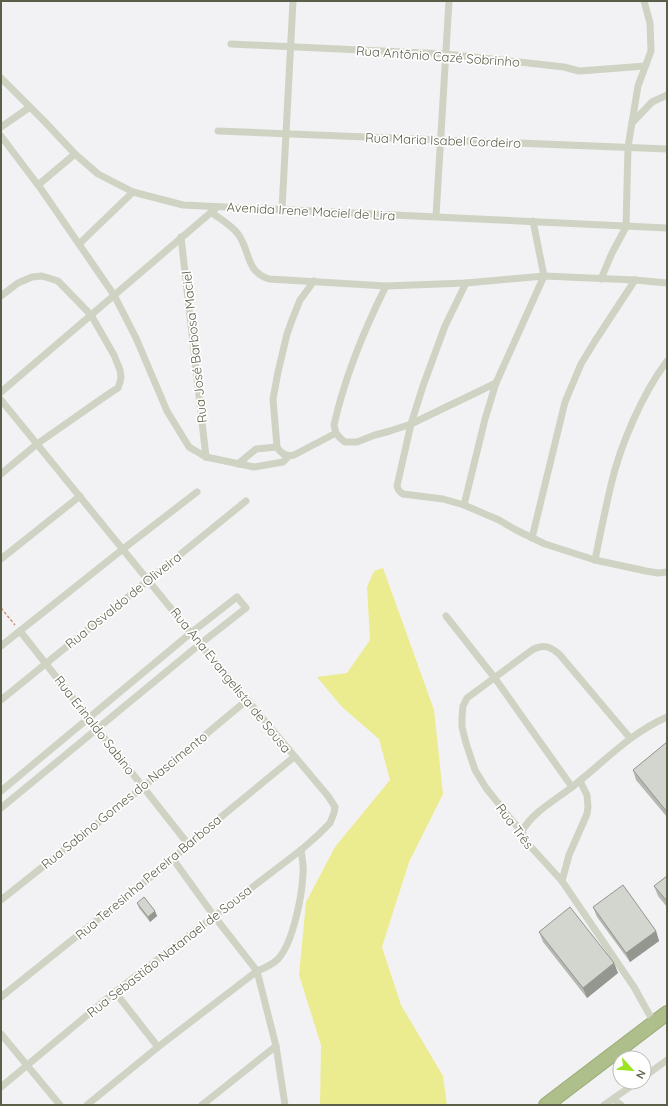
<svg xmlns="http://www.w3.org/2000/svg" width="668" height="1106" viewBox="0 0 668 1106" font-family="Quicksand,sans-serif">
<rect width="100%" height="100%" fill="#f2f2f4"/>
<!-- water -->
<path fill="#ebec90" d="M 383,568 L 434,710 L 443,794 L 409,862 L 382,947 L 401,1005 L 443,1076 L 447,1105 L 320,1105 L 321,1045 L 299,975 L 306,902 L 335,847 L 390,780 L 379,739 L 342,707 L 317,677 L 347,673 L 370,640 L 367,587 L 374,571 Z"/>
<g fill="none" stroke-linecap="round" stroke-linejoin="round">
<!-- highway casing -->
<g stroke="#9aab76" stroke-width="16">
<path id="highway" d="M 546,1105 L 667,1013"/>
</g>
<!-- path -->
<path stroke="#ce947a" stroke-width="1.5" stroke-dasharray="3 2" stroke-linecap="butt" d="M 1,608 L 15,625"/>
<!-- street -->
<g stroke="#cfd3c3" stroke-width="7">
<path d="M 231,44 L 446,54 L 564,67 L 579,71 L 593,70 L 645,66"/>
<path d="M 1,78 L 45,122 L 75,154 L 98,174 L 133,192 L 183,205 L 667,228"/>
<path d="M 632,123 L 652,102 L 667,95"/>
<path d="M 1,127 L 30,107"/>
<path d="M 218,131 L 667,149"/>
<path d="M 1,136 L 41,189 L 114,295 L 136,338 L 167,411 L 189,447 L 206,457 L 254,467 L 283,462 L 289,456"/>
<path d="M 38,185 L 75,154"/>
<path d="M 282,209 L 293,1"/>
<path d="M 211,212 C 220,219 231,225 238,234 C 251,252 245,271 269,279 L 386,286 L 466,283 L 544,276 L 635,280 L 667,283"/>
<path d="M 436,216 L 449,1"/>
<path d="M 181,237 L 206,457"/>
<path d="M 79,244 L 133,192"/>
<path d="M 601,279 L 612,253 L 626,227 L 628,147 L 638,86 L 651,51 L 650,23 L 644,1"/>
<path d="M 314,281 L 300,300 L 292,320 L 287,334 L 278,372 L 273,399 L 277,447 C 281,454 286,457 294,455 L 336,433"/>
<path d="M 466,283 L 445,326 L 423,386 L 411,424 L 397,486 C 398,490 399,492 403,494 L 443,499 L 464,505 L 499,520 L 516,530 L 545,544 L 595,560 L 646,571 L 658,573 L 667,572"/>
<path d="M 386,286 C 364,330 345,376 334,425 L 336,433 L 340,438 L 345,442 L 357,442 L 375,435 L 390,431 L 411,424 L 496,383"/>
<path d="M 1,296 L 18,283 L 32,277 L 42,276 L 58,281 L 91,315 L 114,355 L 120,370 L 121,377 L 120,382 L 118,388 L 113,391 L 97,402 L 37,444 L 1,474"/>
<path d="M 1,392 L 215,209"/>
<path d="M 1,400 L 200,644 L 328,796 L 335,807 L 334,813 L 330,823 L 318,835 L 301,850 L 115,992 L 1,1087"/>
<path d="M 238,464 L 256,449 L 277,447"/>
<path d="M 464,505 L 485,419 L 496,383 L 544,276 L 533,221"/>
<path d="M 532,538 L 565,402 L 581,364 L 595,341 L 635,280"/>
<path d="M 1,559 L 80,496"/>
<path d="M 595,560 C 600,535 605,510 611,485 C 620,446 642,394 667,361"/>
<path d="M 446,616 L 494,677 L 572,787"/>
<path d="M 20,631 L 188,844"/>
<path d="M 1,646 L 123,549 L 197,492"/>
<path d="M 1,700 L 246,501"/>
<path d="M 630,738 L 560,655 C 550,646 544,644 532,650 L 467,698 L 463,706 L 462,717 L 462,727 L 466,743 L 475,770 L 486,788 L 514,823 L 522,831 L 524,839 L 530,846 L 562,881 L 634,987 L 654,1023"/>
<path d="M 1,791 L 192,632 L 237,597 L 246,608 L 200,644 L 1,808"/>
<path d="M 522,831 C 533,812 554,801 572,787 C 603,763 630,733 667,717"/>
<path d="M 562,881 L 569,855 L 587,814 L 588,807 L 587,795 L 580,781"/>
<path d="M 1,900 L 143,787 L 247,700"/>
<path d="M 115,992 L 158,1047"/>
<path d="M 1,997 L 173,859 L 188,844 L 294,757"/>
<path d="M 1,1034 L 60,1105"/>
<path d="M 644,1077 L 667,1060"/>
<path d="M 613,1099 L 621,1105"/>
<path d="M 87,1105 L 158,1047 L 257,971 L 214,916 L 173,859"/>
<path d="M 202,1105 L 276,1046"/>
<path d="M 285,1105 L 276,1046 L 257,971 C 265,968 272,965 278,959 C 293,943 302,896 303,874 C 304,866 302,858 301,850"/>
<path d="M 604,1105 L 637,1082"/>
</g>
<!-- highway -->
<use href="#highway" stroke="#afbf8b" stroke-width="14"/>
</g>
<!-- wall -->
<g fill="#b5b8b1">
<path d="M 667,742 L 667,817 L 636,780 L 633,770 Z"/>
<path d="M 667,876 L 667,907 L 658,896 L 654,886 Z"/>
<path d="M 137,903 L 155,911 L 157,916 L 150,922 L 139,908 Z"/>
<path d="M 593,907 L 656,931 L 659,941 L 630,962 L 597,917 Z"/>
<path d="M 539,932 L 614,963 L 618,973 L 587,998 L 543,942 Z"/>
</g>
<!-- shaded-wall -->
<g fill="#949690">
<path d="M 155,911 L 157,916 L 150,922 L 148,917 Z"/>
<path d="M 656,931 L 659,941 L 630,962 L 626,953 Z"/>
<path d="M 614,963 L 618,973 L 587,998 L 583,988 Z"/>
</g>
<!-- building -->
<g fill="#d3d6ce" stroke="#949690">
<path d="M 667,742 L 667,812 L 633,770 Z"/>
<path d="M 667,876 L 667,901 L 654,886 Z"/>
<path d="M 623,885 L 656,931 L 626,953 L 593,907 Z"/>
<path d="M 144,897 L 155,911 L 148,917 L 137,903 Z"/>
<path d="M 570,907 L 614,963 L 583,988 L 539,932 Z"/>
</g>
<g text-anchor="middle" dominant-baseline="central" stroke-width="3.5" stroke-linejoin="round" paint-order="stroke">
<!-- street labels -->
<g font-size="13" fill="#5a5f4a" stroke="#fff">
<text transform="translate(438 56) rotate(4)">Rua Antõnio Cazé Sobrinho</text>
<text transform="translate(443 140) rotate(2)">Rua Maria Isabel Cordeiro</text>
<text transform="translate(311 211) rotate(3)">Avenida Irene Maciel de Lira</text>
<text transform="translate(194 347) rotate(-96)">Rua José Barbosa Maciel</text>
<text transform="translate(123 600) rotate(-39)">Rua Osvaldo de Oliveira</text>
<text transform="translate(231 680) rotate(51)">Rua Ana Evangelista de Sousa</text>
<text transform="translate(95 725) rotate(52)">Rua Erinaldo Sabino</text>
<text transform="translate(124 800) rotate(-39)">Rua Sabino Gomes do Nascimento</text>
<text transform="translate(515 826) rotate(53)">Rua Três</text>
<text transform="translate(148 877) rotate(-40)">Rua Teresinha Pereira Barbosa</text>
<text transform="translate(169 951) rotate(-38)">Rua Sebastião Natanael de Sousa</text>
</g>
</g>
<!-- border -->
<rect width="668" height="1106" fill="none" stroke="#5a5f4a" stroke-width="4"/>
<!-- north arrow -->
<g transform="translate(632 1070) rotate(117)"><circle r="19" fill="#ffffff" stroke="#bdbfb7"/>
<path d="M0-3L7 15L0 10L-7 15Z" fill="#9be31d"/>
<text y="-6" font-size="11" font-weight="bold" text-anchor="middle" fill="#5a5f4a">N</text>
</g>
</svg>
